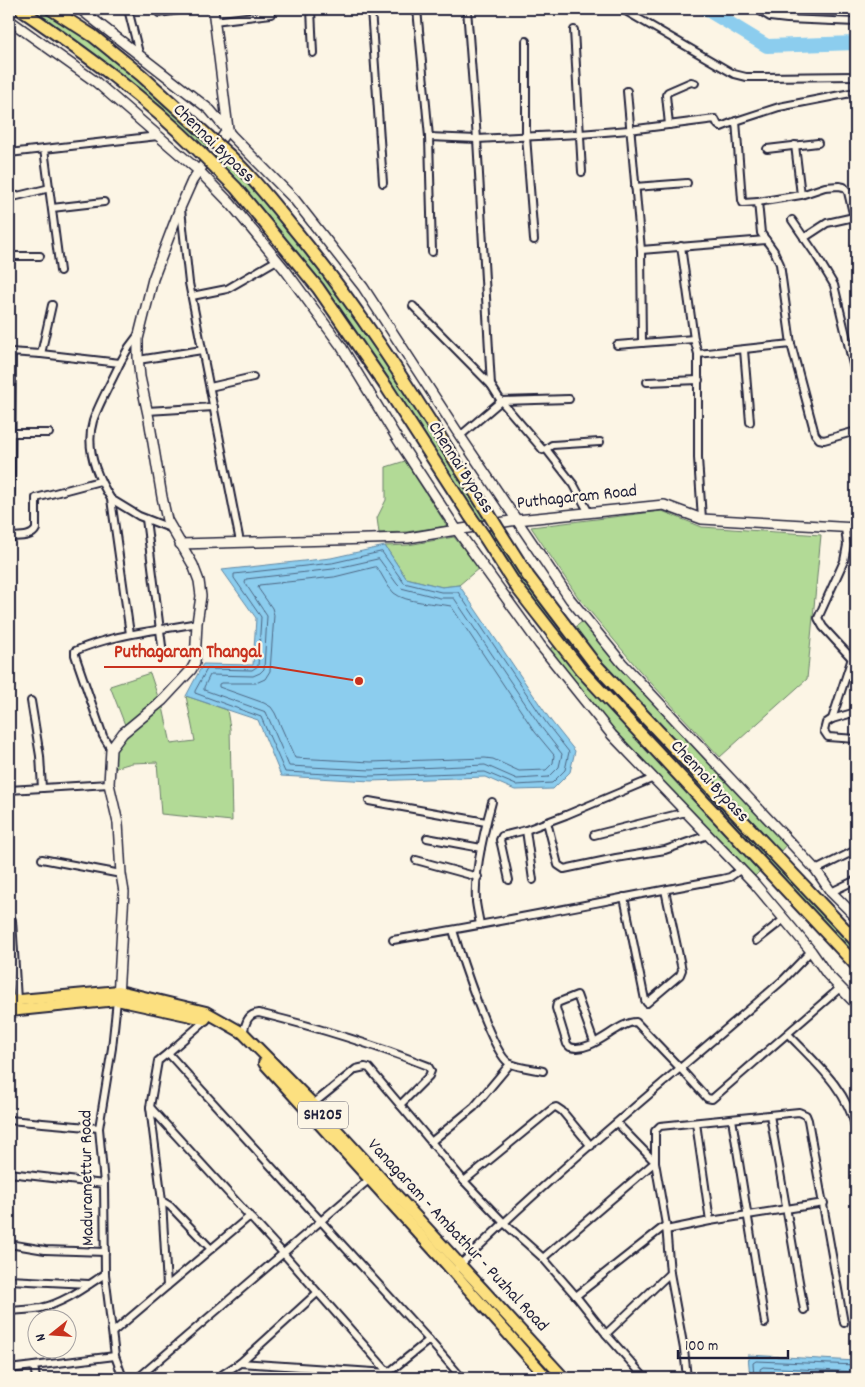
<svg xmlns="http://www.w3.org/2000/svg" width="865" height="1387" viewBox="0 0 865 1387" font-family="Dekko,sans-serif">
<rect width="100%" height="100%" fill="#fcf5e5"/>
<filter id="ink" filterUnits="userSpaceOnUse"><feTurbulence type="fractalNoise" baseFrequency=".02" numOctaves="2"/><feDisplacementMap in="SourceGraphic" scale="10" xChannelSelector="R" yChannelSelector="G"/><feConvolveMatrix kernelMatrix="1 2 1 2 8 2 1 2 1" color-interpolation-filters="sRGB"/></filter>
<g filter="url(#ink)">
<!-- green -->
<g fill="#b2da96" stroke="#6a7e68">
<path d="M 27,9 L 44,9 L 85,36 L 149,85 L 249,178 L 356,317 L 524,577 L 856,948 L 856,959 L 583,669 L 517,581 L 260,208 L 165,112 Z"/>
<path d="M 405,461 L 447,526 L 406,532 L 379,533 L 377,518 L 386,500 L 386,467 Z"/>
<path d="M 662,511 L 702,527 L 821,535 L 807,679 L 720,757 L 639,670 L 578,597 L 531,527 Z"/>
<path d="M 454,537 L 479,568 L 459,585 L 442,587 L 406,578 L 385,546 L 408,545 Z"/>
<path d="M 583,621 C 646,700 717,772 786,845 L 779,853 L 596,660 L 573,629 Z"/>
<path d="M 556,645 L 761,870 L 754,877 L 616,732 L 549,650 Z"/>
<path d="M 150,673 L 158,697 L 125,725 L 110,686 Z"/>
<path d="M 186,696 L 227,710 L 230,728 L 232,821 L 161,814 L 157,762 L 132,763 L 114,768 C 114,763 114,757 115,753 C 118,737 150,717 163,707 L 171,744 L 195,741 Z"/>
</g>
<!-- water -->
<g fill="#8ccdee" stroke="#6289a6">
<path d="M 385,546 L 406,578 L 442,587 L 459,585 L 551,721 L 575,751 L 570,772 L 553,789 L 515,790 L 485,777 L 371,781 L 281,776 L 258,720 L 186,696 L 203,664 L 253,665 L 256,618 L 222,570 L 331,558 Z"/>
<path d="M 748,1355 L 856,1361 L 856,1378 L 750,1378 Z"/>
</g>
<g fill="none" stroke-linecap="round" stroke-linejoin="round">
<!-- shore -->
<g stroke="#4c6683" stroke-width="1">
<path d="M 382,552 L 404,583 L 441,592 L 458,592 L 547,724 L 569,752 L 565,770 L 552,783 L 516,785 L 485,772 L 371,776 L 285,772 L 261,717 L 195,693 L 195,691 L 207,669 L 252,670 L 258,666 L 261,617 L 234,578 L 234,574 L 332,563 Z"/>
<path d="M 379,559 L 397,584 L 401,588 L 440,598 L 454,598 L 541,727 L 562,754 L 559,767 L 549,777 L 517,779 L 485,765 L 371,770 L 289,766 L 266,712 L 204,690 L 204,687 L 210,675 L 253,676 L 260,673 L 264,669 L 267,616 L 245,583 L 246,579 L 333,569 Z"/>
<path d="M 376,567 C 383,574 386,586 394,593 C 406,603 436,603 451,606 L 535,732 L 554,755 L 553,763 L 546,770 L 519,771 L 493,759 L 485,758 L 371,762 L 295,758 L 275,713 L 271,707 L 264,703 L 219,687 L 219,684 L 221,683 L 256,683 L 265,679 L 270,671 L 274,615 L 272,608 L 258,588 L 259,585 L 334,577 Z"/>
<path d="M 754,1378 L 753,1363 L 756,1361 L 856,1365"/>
<path d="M 761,1378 L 760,1369 L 763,1367 L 856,1372"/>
<path d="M 768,1378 L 771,1375 L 833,1378"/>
</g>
<!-- river -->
<path stroke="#8ccdee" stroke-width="14" d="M 706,9 L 767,46 L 856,43"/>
<!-- street casing -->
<g stroke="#22223b" stroke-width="10">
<g id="street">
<path d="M 128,9 L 139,53"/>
<path d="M 311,9 L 313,53"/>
<path d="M 371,9 L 383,183"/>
<path d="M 417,9 L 429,137 L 432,252"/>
<path d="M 622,9 L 734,74 L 746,77 L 762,77 L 856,76"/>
<path d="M 757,9 L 770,17 L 787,19 L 856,22"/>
<path d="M 159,13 L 186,9"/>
<path d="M 214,21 L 271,14"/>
<path d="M 574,30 L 582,172"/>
<path d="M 526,41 L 526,136 L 534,240"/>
<path d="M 627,91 L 641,250 L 642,343 L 694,339"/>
<path d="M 736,121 L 779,107 L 856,92"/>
<path d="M 669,125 L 666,95 L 668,92 L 691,82 L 695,83"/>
<path d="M 429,137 L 477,139 L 580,134 L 629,130 L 715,119 L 718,125 L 721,127 L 736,121 L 742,200 L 743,203 L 758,202 L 761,233 L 774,251 L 780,264 L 791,344 L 815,434 L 819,439 L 824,440 L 856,431"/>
<path d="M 795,145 L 801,195"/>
<path d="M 44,149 L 60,271"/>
<path d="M 767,149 L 818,143"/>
<path d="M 9,153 L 158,136"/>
<path d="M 635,187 L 687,183"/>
<path d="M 9,198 L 50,188"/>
<path d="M 758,202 L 801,195 L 825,187 L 839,186 L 844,187 L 848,192 L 856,226"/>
<path d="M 52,208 L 104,202"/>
<path d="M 181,209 L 189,283 L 240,542"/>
<path d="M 792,220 L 816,255 L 834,285 L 856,377"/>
<path d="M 804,238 L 827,223 L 854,217"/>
<path d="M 681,246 L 694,339 L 698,354 L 698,458 L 702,519"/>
<path d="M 641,250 L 766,240"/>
<path d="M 9,256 L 40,256"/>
<path d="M 192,296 L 227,289 L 277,260"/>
<path d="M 413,306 L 491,385"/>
<path d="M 617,345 L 642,343"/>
<path d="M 744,350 L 750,422"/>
<path d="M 9,352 L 41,354 L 120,363 C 112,381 99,403 93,421 C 85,448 97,477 111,499 L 130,634"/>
<path d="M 41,354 L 52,305"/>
<path d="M 698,354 L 791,344"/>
<path d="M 138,360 L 202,350"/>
<path d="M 120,363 L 129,347 L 138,335"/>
<path d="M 647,382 L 699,380"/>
<path d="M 210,387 L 253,377"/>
<path d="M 501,401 L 569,399"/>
<path d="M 501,401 L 543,450"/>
<path d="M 147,411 L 214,407"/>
<path d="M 12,433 L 49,433"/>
<path d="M 460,436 L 501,401 L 491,385 L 477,139 L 467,9"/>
<path d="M 111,499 L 139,516 L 170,528"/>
<path d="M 9,503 L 10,503 L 11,485 L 12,353"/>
<path d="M 589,513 L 574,485 L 546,449 L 552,445 L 600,442"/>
<path d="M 146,519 L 163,654"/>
<path d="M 845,528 L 847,545 L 844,561 L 818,618 L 823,627 L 856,663"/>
<path d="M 852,528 L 856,513"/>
<path d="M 9,537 C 18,536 32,538 36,529 L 36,498 L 100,481"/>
<path d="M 31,701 L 40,756 L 42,788"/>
<path d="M 856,712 L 832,719 L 826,723 L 824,731 L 828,737 L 856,739"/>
<path d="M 832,719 L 852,658"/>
<path d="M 111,749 L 103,736 L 75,655 L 75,651 C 113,634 156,631 197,623"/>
<path d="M 9,790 L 109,784"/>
<path d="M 369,801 L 486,822"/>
<path d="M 547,822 L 558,865 L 564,869 L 616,858 L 665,850 L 708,835"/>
<path d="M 526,830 L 533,880"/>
<path d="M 594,835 L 686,812"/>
<path d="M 427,838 L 481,848"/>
<path d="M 42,859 L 121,874"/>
<path d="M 416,860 L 478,877"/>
<path d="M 816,870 L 856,850"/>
<path d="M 509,880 L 501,844 L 500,840 L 502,836 L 526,830 L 566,815 L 654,778"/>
<path d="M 831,892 L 856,880"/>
<path d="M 624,897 L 645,1000 L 647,1003 L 680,975 L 682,970 L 665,890"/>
<path d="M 12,920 L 17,1000"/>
<path d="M 480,925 C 479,918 477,910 476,902 C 474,872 484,831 492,802"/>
<path d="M 453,930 C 460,954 492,1053 509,1063 C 518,1068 533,1069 543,1071"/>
<path d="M 393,940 C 503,922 612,899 722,879 L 730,877 L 740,870"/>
<path d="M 756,941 L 784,919"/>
<path d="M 117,1000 L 112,1048 L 99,1128 L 104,1184 L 105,1274 L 115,1356 L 123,1378"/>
<path d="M 243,1033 C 246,1023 247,1014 259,1013 C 316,1027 372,1044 428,1066 L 431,1071 L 429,1076 L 400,1105"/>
<path d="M 788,1034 C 815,1062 848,1090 856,1130"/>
<path d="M 594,1042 L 577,995 L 557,1003 L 556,1008 L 567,1044 L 570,1047 C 592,1054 617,1022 636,1022 L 680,1068 L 707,1098 L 712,1099 L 840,988"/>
<path d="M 168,1053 L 207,1019"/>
<path d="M 313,1104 L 356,1069 L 365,1067 L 369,1068 L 464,1181 L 504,1223 L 543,1258 L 655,1162 L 655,1131 L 660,1126 L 799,1112 L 806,1115 L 808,1120 L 844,1323"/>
<path d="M 150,1107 L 158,1061 L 168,1053 L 429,1340 L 462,1378"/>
<path d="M 770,1115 L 804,1310"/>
<path d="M 732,1119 L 765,1323"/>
<path d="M 9,1120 L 99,1128"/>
<path d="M 617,1123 L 655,1162 L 666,1225 L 670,1273 L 684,1349 L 687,1378"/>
<path d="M 696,1123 L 710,1221"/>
<path d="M 431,1142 L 474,1107 L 510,1064"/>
<path d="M 9,1173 L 104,1184"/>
<path d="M 464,1181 L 553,1108 L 556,1107 L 562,1111 L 591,1146"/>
<path d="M 162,1201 L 167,1286"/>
<path d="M 250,1216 L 211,1249 L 170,1206 L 162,1201 L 150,1107 L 283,1253 L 393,1378"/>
<path d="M 666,1230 L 710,1221 L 824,1203"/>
<path d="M 9,1244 L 45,1250 L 105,1252"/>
<path d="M 543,1258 L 576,1296 L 606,1334"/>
<path d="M 458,1267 C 560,1166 674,1075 783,980 L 811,951"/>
<path d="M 9,1280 L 89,1284"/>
<path d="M 576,1296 L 666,1225"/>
<path d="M 9,1311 C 19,1310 30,1310 41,1308 C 64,1303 85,1287 105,1274"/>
<path d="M 113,1332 L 211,1249"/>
<path d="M 240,1363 L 388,1373 L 429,1340"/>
<path d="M 34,1366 L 36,1378"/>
<path d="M 9,1369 L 115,1356"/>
<path d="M 223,1374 L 240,1363 L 317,1293"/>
<path d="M 138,1378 L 372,1177"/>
<path d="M 529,1378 L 539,1369"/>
<path d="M 645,1378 L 606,1334 L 670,1273"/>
</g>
</g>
<!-- secondary casing -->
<g stroke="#22223b" stroke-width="12">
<g id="secondary">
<path d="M 80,9 L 210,110 L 232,136 L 294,199 L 363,287 L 460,436 L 570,599 L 622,663 L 816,870 L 831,892 L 856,917"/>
<path d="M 213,9 L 228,129"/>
<path d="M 9,20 L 96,82 L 199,171 L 231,204 L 286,271 L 341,346 L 398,440 L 457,530 L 540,645 L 612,735 L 754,883 L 811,951 L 827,974 L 856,1004"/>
<path d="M 180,544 L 408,538 L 517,520 L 664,505 L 702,519 L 856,528"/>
<path d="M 118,997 L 124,892 L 121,874 L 118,823 L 109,784 L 111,749 L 123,733 L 163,700 L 191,670 L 195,663 L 197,623 L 201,596 L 199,581 L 193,565 L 167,520 L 162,497 L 149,419 L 140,377 L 138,357 L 138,339 L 153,279 L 180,208 L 192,181 L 228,129"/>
</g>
</g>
<!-- primary casing -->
<g stroke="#22223b" stroke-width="14">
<g id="primary">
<path d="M 9,1001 L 119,991 L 206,1012 L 243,1033 L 313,1104 L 564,1378"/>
<path d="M 9,1011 L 117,1000 L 205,1019"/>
<path d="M 264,1063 L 440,1257 L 547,1378"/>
</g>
</g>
<!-- highway casing -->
<g stroke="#22223b" stroke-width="15">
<g id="highway">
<path d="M 20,9 C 83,52 146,98 200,152"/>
<path d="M 51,9 L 93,36 L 141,75 L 208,136"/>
<path d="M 229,155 C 253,178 273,203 294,229 C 367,317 426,415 487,511"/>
<path d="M 216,168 L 236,188 L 318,288 L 387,388 L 470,516"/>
<path d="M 500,532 L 528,576 L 594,663 L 856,941"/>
<path d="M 484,536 L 518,589 L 581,670 L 856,965"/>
</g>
</g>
<!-- street -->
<use href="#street" stroke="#fcf5e5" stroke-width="6"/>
<!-- secondary -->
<use href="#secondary" stroke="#fcf5e5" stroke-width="9"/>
<!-- primary -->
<use href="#primary" stroke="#fce080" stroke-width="10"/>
<!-- highway -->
<use href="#highway" stroke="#fce080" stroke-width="11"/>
<!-- highway-bridge casing -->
<g stroke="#22223b" stroke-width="15" stroke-linecap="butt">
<g id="highway-bridge">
<path d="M 208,136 L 229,155"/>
<path d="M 200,152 L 216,168"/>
<path d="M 487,511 L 500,532"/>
<path d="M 470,516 L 484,536"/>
</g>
</g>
<!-- highway-bridge -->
<use href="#highway-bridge" stroke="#fce080" stroke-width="11"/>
</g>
</g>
<g text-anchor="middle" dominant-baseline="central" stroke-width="4.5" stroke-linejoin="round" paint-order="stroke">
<!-- shield labels -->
<rect fill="#fcf5e5" stroke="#63616e" stroke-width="1" x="298" y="1101.5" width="50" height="27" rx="4"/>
<g font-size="16" font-weight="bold" fill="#22223b">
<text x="323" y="1115">SH205</text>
</g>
<!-- street labels -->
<g font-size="18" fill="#22223b" stroke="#fcf5e5">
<text transform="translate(213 144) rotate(44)">Chennai Bypass</text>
<text transform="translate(460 468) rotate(57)">Chennai Bypass</text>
<text transform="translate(577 498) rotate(-6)">Puthagaram Road</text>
<text transform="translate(709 782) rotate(47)">Chennai Bypass</text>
<text transform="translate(88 1178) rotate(-91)">Maduramettur Road</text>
<text transform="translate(457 1236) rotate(47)">Vanagaram - Ambathur - Puzhal Road</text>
</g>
</g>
<!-- callouts -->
<path fill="none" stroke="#c8321e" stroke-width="2" d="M359 681L272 667H104"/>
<circle fill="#c8321e" stroke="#fcf5e5" stroke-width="2" cx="359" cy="681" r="5"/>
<g font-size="19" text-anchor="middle" font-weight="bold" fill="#c8321e" stroke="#fcf5e5" stroke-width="4.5" stroke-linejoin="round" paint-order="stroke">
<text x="188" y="657">Puthagaram Thangal</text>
</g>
<!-- margin -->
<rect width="865" height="1387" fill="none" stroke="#fcf5e5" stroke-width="30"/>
<rect x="15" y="15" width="835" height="1357" fill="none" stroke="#22223b" stroke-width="2" filter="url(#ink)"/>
<!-- north arrow -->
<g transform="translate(52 1334) rotate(253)"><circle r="24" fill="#fcf5e5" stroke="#a5a1a1"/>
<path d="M0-4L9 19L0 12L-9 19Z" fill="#c8321e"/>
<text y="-8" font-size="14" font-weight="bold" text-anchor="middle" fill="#22223b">N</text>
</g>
<!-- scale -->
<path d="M678 1350v8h110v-8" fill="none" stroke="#22223b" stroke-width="2.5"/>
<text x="685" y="1350" font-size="15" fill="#22223b" stroke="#fcf5e5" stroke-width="4" paint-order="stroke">100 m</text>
</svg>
